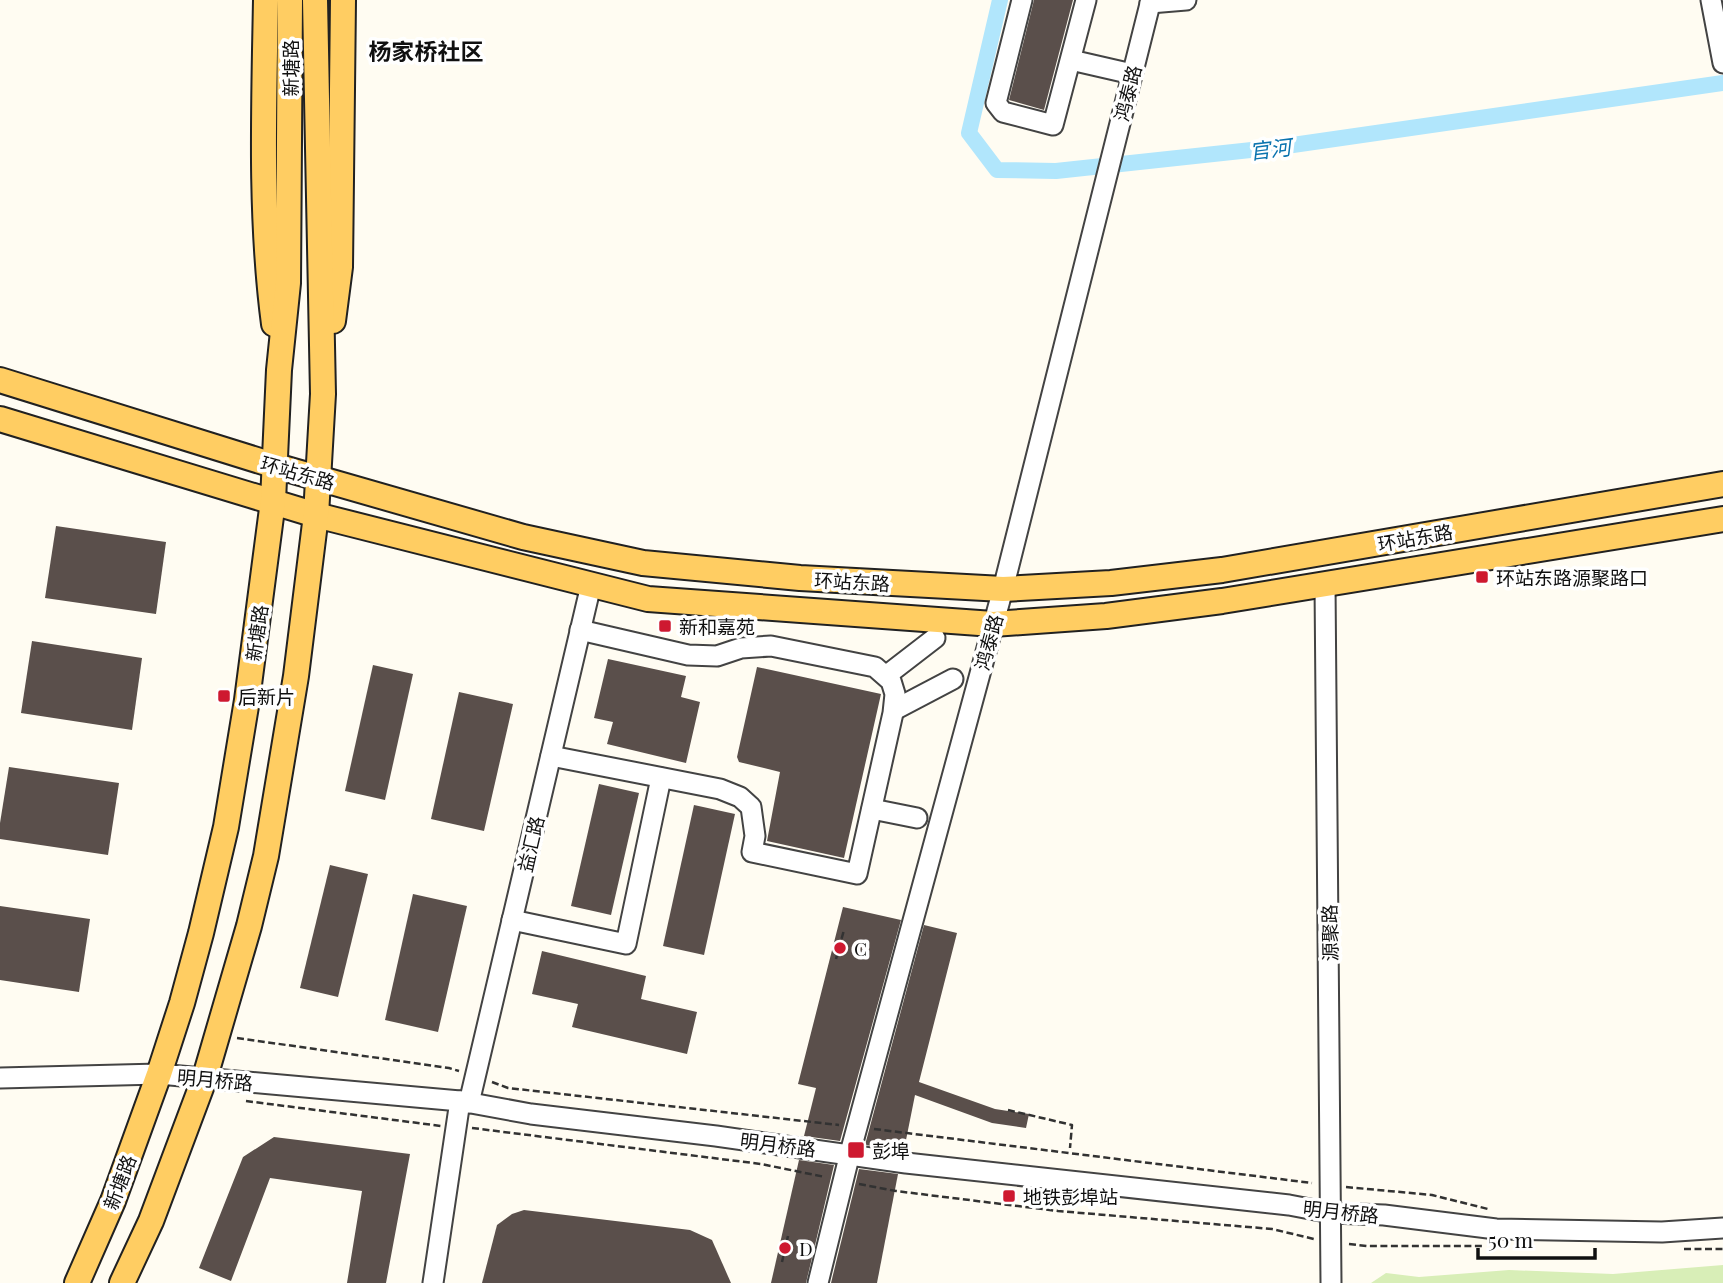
<svg xmlns="http://www.w3.org/2000/svg" width="1723" height="1283" viewBox="0 0 1723 1283" font-family="'Playfair Display','Noto Sans SC',serif">
<rect width="100%" height="100%" fill="#fffcf2"/>
<!-- green -->
<path fill="#d8eeb7" d="M 1723,1265 L 1723,1283 L 1371,1283 L 1386,1273 L 1419,1277 L 1509,1270 L 1613,1274 Z"/>
<g fill="none" stroke-linecap="round" stroke-linejoin="round">
<!-- canal -->
<path stroke="#b1e6fc" stroke-width="16" d="M 1000,0 L 969,133 L 997,170 L 1056,171 L 1279,147 L 1723,83"/>
</g>
<!-- building -->
<g fill="#5a4f4b">
<path d="M 1034,0 L 1073,0 L 1044,110 L 1009,100 Z"/>
<path d="M 56,526 L 166,542 L 156,614 L 45,598 Z"/>
<path d="M 32,641 L 142,658 L 132,730 L 21,713 Z"/>
<path d="M 608,659 L 686,676 L 681,697 L 700,702 L 686,763 L 607,744 L 613,722 L 594,718 Z"/>
<path d="M 373,665 L 413,674 L 385,800 L 345,791 Z"/>
<path d="M 757,667 L 881,694 L 844,858 L 767,841 L 780,772 L 739,762 L 737,757 Z"/>
<path d="M 459,692 L 513,704 L 484,831 L 431,819 Z"/>
<path d="M 9,767 L 119,783 L 108,855 L 0,839 L 0,823 Z"/>
<path d="M 599,784 L 639,793 L 611,915 L 571,906 Z"/>
<path d="M 694,805 L 735,814 L 704,955 L 663,946 Z"/>
<path d="M 330,865 L 368,874 L 338,997 L 300,988 Z"/>
<path d="M 413,894 L 467,906 L 438,1032 L 385,1020 Z"/>
<path d="M 0,906 L 90,919 L 79,992 L 0,980 Z"/>
<path d="M 843,907 L 901,920 L 840,1141 L 804,1136 L 816,1088 L 798,1084 Z"/>
<path d="M 924,925 L 957,933 L 919,1082 L 995,1109 L 1029,1114 L 1026,1128 L 992,1123 L 915,1095 L 904,1150 L 865,1145 Z"/>
<path d="M 542,951 L 646,976 L 641,999 L 697,1012 L 687,1054 L 572,1027 L 578,1004 L 532,994 Z"/>
<path d="M 274,1137 L 410,1154 L 386,1283 L 347,1283 L 362,1191 L 270,1178 L 231,1281 L 199,1268 L 243,1157 Z"/>
<path d="M 799,1160 L 834,1165 L 806,1283 L 771,1283 Z"/>
<path d="M 859,1169 L 898,1174 L 877,1283 L 831,1283 Z"/>
<path d="M 524,1210 L 690,1230 L 712,1240 L 731,1283 L 482,1283 L 497,1225 L 512,1214 Z"/>
</g>
<g fill="none" stroke-linecap="round" stroke-linejoin="round">
<!-- minor casing -->
<g stroke="#434343" stroke-width="23">
<g id="minor">
<path d="M 1022,0 L 996,103 L 1003,112 L 1053,125 L 1086,0"/>
<path d="M 1711,0 L 1723,63"/>
<path d="M 1150,3 L 1186,0"/>
<path d="M 1071,60 L 1132,74"/>
<path d="M 1325,584 L 1331,1283"/>
<path d="M 887,675 L 935,638"/>
<path d="M 894,710 L 953,679"/>
<path d="M 551,756 L 720,789 L 740,797 L 751,807 L 755,836 L 752,852 L 857,874 L 893,713 L 895,694 L 891,681 L 875,667 L 771,646 L 741,648 L 717,656 L 688,655 L 580,630"/>
<path d="M 872,809 L 917,818"/>
<path d="M 512,920 L 626,944 L 661,778"/>
<path d="M 0,1078 L 159,1074 L 460,1101 L 531,1114 L 716,1136 L 906,1163 L 1289,1205 L 1331,1213 L 1384,1215 L 1496,1229 L 1662,1232 L 1723,1228"/>
<path d="M 469,1103 L 591,585"/>
<path d="M 433,1283 L 460,1101"/>
<path d="M 818,1283 L 850,1153 L 1003,589 L 1151,0"/>
</g>
</g>
<!-- major casing -->
<g stroke="#212121" stroke-width="28">
<g id="major">
<path d="M 266,0 C 264,108 260,217 274,324"/>
<path d="M 333,321 L 340,267 L 343,0"/>
<path d="M 0,380 L 276,466 L 523,537 L 643,563 L 800,578 L 1003,589 L 1111,583 L 1222,570 L 1723,484"/>
<path d="M 0,419 L 316,515 L 648,599 L 993,624 L 1106,616 L 1222,601 L 1723,519"/>
<path d="M 77,1283 L 113,1201 L 159,1074 L 182,1003 L 201,933 L 226,827 L 247,700 L 273,501 L 279,370 L 288,283 L 290,0"/>
<path d="M 122,1283 L 151,1221 L 205,1077 L 249,926 L 266,856 L 296,676 L 316,515 L 323,394 L 315,0"/>
</g>
</g>
<!-- path -->
<g stroke="#323232" stroke-width="2.5" stroke-dasharray="7 3.5" stroke-linecap="butt">
<path d="M 836,959 L 844,930"/>
<path d="M 237,1038 L 449,1068 L 459,1071"/>
<path d="M 492,1082 L 508,1088 L 839,1125"/>
<path d="M 246,1101 L 441,1126"/>
<path d="M 1008,1110 L 1072,1125 L 1070,1148"/>
<path d="M 472,1128 L 761,1164 L 825,1177"/>
<path d="M 874,1129 L 1312,1183"/>
<path d="M 859,1184 L 896,1191 L 1058,1211 L 1272,1229 L 1314,1239"/>
<path d="M 1346,1187 L 1432,1195 L 1488,1209"/>
<path d="M 1349,1244 L 1367,1246 L 1482,1246"/>
<path d="M 1684,1249 L 1723,1249"/>
<path d="M 782,1262 L 788,1236"/>
</g>
<!-- minor -->
<use href="#minor" stroke="#fff" stroke-width="19"/>
<!-- major -->
<use href="#major" stroke="#ffcd62" stroke-width="24"/>
</g>
<!-- markers -->
<g fill="#ce1930" stroke="#fff" stroke-width="2.5">
<rect x="1475" y="570" width="14" height="14" rx="3.5"/>
<rect x="658" y="619" width="14" height="14" rx="3.5"/>
<rect x="217" y="689" width="14" height="14" rx="3.5"/>
<circle cx="840" cy="948" r="7"/>
<rect x="847" y="1141" width="18" height="18" rx="3.5"/>
<rect x="1002" y="1189" width="14" height="14" rx="3.5"/>
<circle cx="785" cy="1248" r="7"/>
</g>
<g text-anchor="middle" dominant-baseline="central" stroke-width="7" stroke-linejoin="round" paint-order="stroke">
<!-- street labels -->
<g font-size="19" fill="#101010" stroke="#fff">
<text transform="translate(290 68) rotate(-90)">新塘路</text>
<text transform="translate(1127 93) rotate(-76)">鸿泰路</text>
<text transform="translate(298 472) rotate(16)">环站东路</text>
<text transform="translate(1415 537) rotate(-10)">环站东路</text>
<text transform="translate(852 581) rotate(3)">环站东路</text>
<text transform="translate(256 633) rotate(-82)">新塘路</text>
<text transform="translate(988 642) rotate(-75)">鸿泰路</text>
<text transform="translate(530 844) rotate(-77)">益汇路</text>
<text transform="translate(1329 933) rotate(-91)">源聚路</text>
<text transform="translate(215 1079) rotate(5)">明月桥路</text>
<text transform="translate(778 1144) rotate(7)">明月桥路</text>
<text transform="translate(119 1182) rotate(-69)">新塘路</text>
<text transform="translate(1341 1211) rotate(6)">明月桥路</text>
</g>
<!-- poi labels -->
<g font-size="19" fill="#101010" stroke="#fff" text-anchor="start">
<text x="1496" y="577">环站东路源聚路口</text>
<text x="679" y="626">新和嘉苑</text>
<text x="238" y="696">后新片</text>
<text x="854" y="948">C</text>
<text x="872" y="1150">彭埠</text>
<text x="1023" y="1196">地铁彭埠站</text>
<text x="799" y="1248">D</text>
</g>
<!-- water labels -->
<g font-size="21" font-style="italic" fill="#0b74af" stroke="#fff">
<text transform="translate(1270 148) rotate(-7)">官河</text>
</g>
<!-- quarter labels -->
<g font-size="23" font-weight="bold" fill="#101010" stroke="#fff">
<text x="426" y="50">杨家桥社区</text>
</g>
</g>
<!-- scale -->
<path d="M1478 1248v10h117v-10" fill="none" stroke="#101010" stroke-width="3.5"/>
<text x="1488" y="1248" font-size="21" fill="#101010" stroke="#ffffff" stroke-width="5" paint-order="stroke">50 m</text>
</svg>
